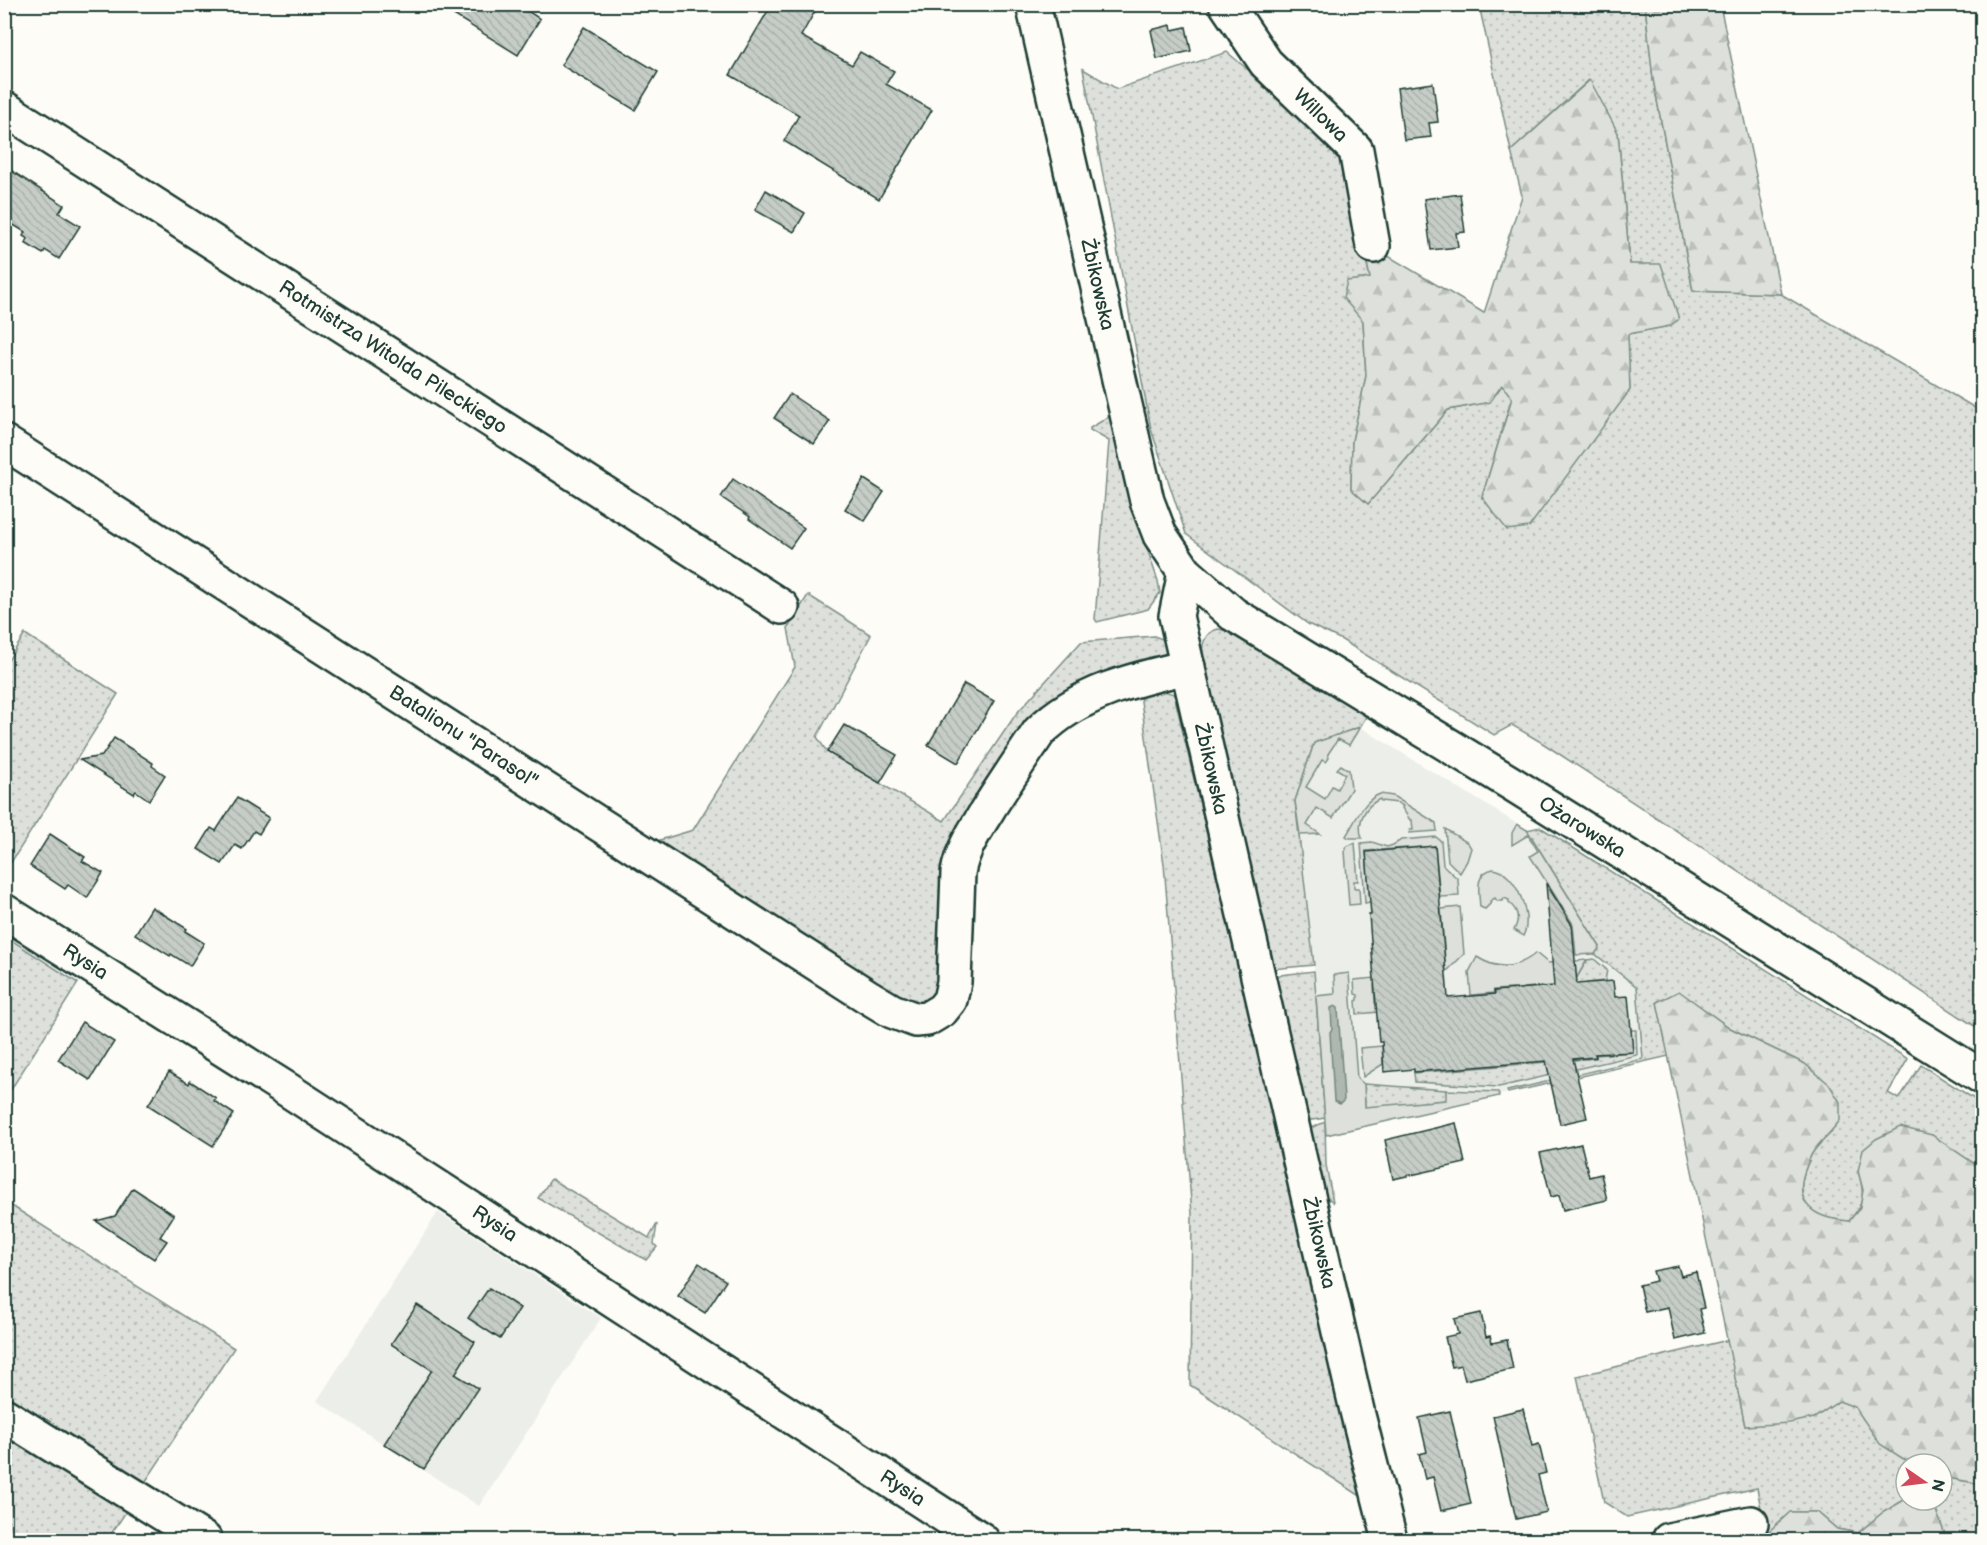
<svg xmlns="http://www.w3.org/2000/svg" width="1987" height="1545" viewBox="0 0 1987 1545" font-family="'Balsamiq Sans',sans-serif">
<defs>
<pattern id="grass-dots" width="8" height="8" patternUnits="userSpaceOnUse" patternTransform="scale(1.5)"><rect width="8" height="8" fill="#dde0db"/><path d="M2 2h.1M6 6h.1" fill="none" stroke="#bdc1bd" stroke-width="1.8" stroke-linecap="round"/></pattern>
<pattern id="forest-firs" width="22" height="20" patternUnits="userSpaceOnUse" patternTransform="scale(1.5)"><rect width="22" height="20" fill="#dde0db"/><path d="M5 1l3.5 6h-7zM16 11l3.5 6h-7z" fill="#bdc1bd"/></pattern>
<pattern id="building-back-hatch" width="6" height="6" patternUnits="userSpaceOnUse" patternTransform="scale(1.5)"><rect width="6" height="6" fill="#c6cdc7"/><path d="M-1 5l2 2M0 0l6 6M5-1l2 2" fill="none" stroke="#aab1ac"/></pattern>
</defs>
<rect width="100%" height="100%" fill="#fdfcf7"/>
<filter id="ink" filterUnits="userSpaceOnUse"><feTurbulence type="fractalNoise" baseFrequency=".0167" numOctaves="2"/><feDisplacementMap in="SourceGraphic" scale="12" xChannelSelector="R" yChannelSelector="G"/><feConvolveMatrix kernelMatrix="1 2 1 2 8 2 1 2 1" color-interpolation-filters="sRGB"/></filter>
<g filter="url(#ink)">
<!-- built -->
<g fill="#eceee9">
<path d="M 1360,727 L 1527,830 L 1611,965 L 1657,1002 L 1669,1056 L 1326,1135 L 1314,965 L 1295,801 L 1314,743 Z"/>
<path d="M 438,1212 L 601,1318 L 479,1506 L 317,1401 Z"/>
</g>
<!-- grass -->
<g fill="url(#grass-dots)" stroke="#7e8e88" stroke-width="1.5">
<path d="M 1479,5 L 1645,5 L 1653,79 L 1693,291 L 1781,294 L 1982,412 L 1982,1031 L 1544,744 L 1512,725 L 1494,735 L 1342,640 L 1308,624 L 1186,534 L 1151,429 L 1083,69 L 1117,89 L 1227,52 L 1342,149 L 1370,278 L 1363,321 L 1366,376 L 1352,441 L 1351,489 L 1368,504 L 1448,410 L 1490,402 L 1502,385 L 1512,397 L 1482,497 L 1630,390 L 1627,334 L 1670,326 L 1630,264 L 1618,133 L 1589,80 L 1511,151 Z"/>
<path d="M 1112,415 L 1132,504 L 1158,581 L 1160,593 L 1148,609 L 1097,622 L 1095,619 L 1109,441 L 1090,430 L 1090,428 Z"/>
<path d="M 808,595 L 871,635 L 817,737 L 827,752 L 944,821 L 1016,714 L 1081,642 L 1154,636 L 1165,640 L 1170,657 L 1079,692 L 953,851 L 944,981 L 927,1005 L 912,1006 L 654,851 L 660,840 L 693,830 L 795,667 L 788,628 Z"/>
<path d="M 1218,629 L 1233,632 L 1368,714 L 1360,727 L 1314,743 L 1295,801 L 1314,965 L 1271,969 L 1202,661 C 1202,647 1202,633 1218,629 Z"/>
<path d="M 25,634 L 118,694 L 5,872 L 5,665 Z"/>
<path d="M 1157,689 L 1174,694 L 1362,1497 L 1190,1385 L 1192,1214 L 1164,864 L 1140,694 Z"/>
<path d="M 1540,827 L 1908,1059 L 1888,1093 L 1899,1099 L 1921,1065 L 1982,1104 L 1982,1169 L 1932,1135 L 1858,1171 C 1865,1194 1865,1203 1849,1221 C 1812,1218 1791,1203 1807,1165 C 1809,1161 1810,1156 1813,1152 C 1818,1145 1826,1138 1832,1132 L 1805,1064 L 1730,1028 L 1679,992 L 1657,1002 L 1669,1056 L 1508,1093 L 1507,1091 L 1643,1059 L 1637,987 L 1595,954 L 1600,947 L 1527,830 Z"/>
<path d="M 5,936 L 78,983 L 5,1099 Z"/>
<path d="M 1594,959 L 1607,970 L 1605,981 L 1587,983 L 1586,985 L 1573,984 L 1587,960 Z"/>
<path d="M 1314,971 L 1325,1118 L 1306,1121 L 1272,976 Z"/>
<path d="M 1631,1030 L 1636,1030 L 1637,1055 L 1499,1087 L 1415,1082 L 1414,1073 L 1596,1058 L 1596,1055 L 1632,1052 Z"/>
<path d="M 1364,1084 L 1446,1090 L 1447,1100 L 1365,1108 Z"/>
<path d="M 1325,1122 L 1326,1165 L 1333,1202 L 1323,1194 L 1306,1130 Z"/>
<path d="M 551,1179 L 649,1238 L 657,1224 L 654,1244 L 657,1247 L 646,1260 L 538,1198 Z"/>
<path d="M 4,1201 L 234,1348 L 140,1490 L 5,1406 Z"/>
<path d="M 1728,1340 L 1745,1426 L 1814,1418 L 1839,1401 L 1855,1407 L 1867,1424 L 1902,1458 L 1918,1464 L 1906,1464 L 1906,1499 L 1882,1513 L 1858,1533 L 1837,1529 L 1817,1512 L 1791,1512 L 1766,1534 L 1757,1488 L 1627,1517 L 1604,1502 L 1577,1376 Z"/>
<path d="M 5,1424 L 132,1503 L 107,1540 L 5,1540 Z"/>
<path d="M 1942,1477 L 1982,1484 L 1982,1540 L 1947,1540 L 1935,1508 L 1923,1500 L 1942,1500 Z"/>
</g>
<!-- forest -->
<g fill="url(#forest-firs)" stroke="#7e8e88" stroke-width="1.5">
<path d="M 1645,5 L 1720,5 L 1781,294 L 1693,291 L 1653,79 Z"/>
<path d="M 1590,80 L 1618,133 L 1630,264 L 1661,264 L 1679,319 L 1670,326 L 1628,334 L 1630,390 L 1529,527 L 1507,530 L 1482,497 L 1512,398 L 1502,385 L 1490,402 L 1448,410 L 1368,504 L 1351,489 L 1352,441 L 1366,376 L 1363,321 L 1343,298 L 1347,281 L 1370,278 L 1366,258 L 1385,254 L 1484,313 L 1522,196 L 1511,151 Z"/>
<path d="M 1679,991 L 1730,1028 L 1805,1064 L 1829,1084 L 1840,1102 L 1840,1120 C 1832,1132 1820,1141 1813,1152 C 1810,1156 1809,1161 1807,1165 C 1791,1202 1812,1219 1849,1221 L 1860,1208 L 1863,1190 L 1858,1171 L 1863,1150 L 1876,1139 L 1900,1127 L 1932,1135 L 1982,1169 L 1982,1484 L 1942,1477 L 1942,1464 L 1918,1464 L 1902,1458 L 1880,1444 L 1855,1407 L 1839,1401 L 1814,1418 L 1789,1423 L 1745,1426 L 1657,1002 Z"/>
<path d="M 1906,1499 L 1923,1500 L 1935,1508 L 1947,1540 L 1767,1540 L 1766,1534 L 1790,1512 L 1817,1512 L 1837,1529 L 1858,1533 L 1882,1513 Z"/>
</g>
<!-- garden -->
<g fill="#dde0db" stroke="#7e8e88" stroke-width="1.5">
<path d="M 1360,727 L 1349,745 L 1338,739 L 1328,754 L 1329,758 L 1326,762 L 1322,760 L 1306,787 L 1325,799 L 1332,786 L 1337,789 L 1345,774 L 1337,769 L 1341,765 L 1349,770 L 1351,789 L 1333,818 L 1317,808 L 1307,825 L 1320,834 L 1300,835 L 1295,801 L 1314,743 Z"/>
<path d="M 1380,794 L 1393,796 L 1436,823 L 1437,831 L 1409,833 L 1410,830 L 1413,830 L 1412,820 L 1410,820 L 1402,808 L 1403,806 L 1398,803 L 1381,801 L 1380,799 C 1366,805 1356,821 1362,838 L 1349,838 L 1346,836 C 1355,822 1363,800 1380,794 Z"/>
<path d="M 1517,824 L 1527,830 L 1600,947 L 1595,954 L 1576,955 L 1573,924 L 1530,856 L 1538,851 L 1528,835 L 1512,845 L 1512,833 Z"/>
<path d="M 1445,829 L 1468,843 L 1471,848 L 1467,861 L 1460,873 L 1448,861 Z"/>
<path d="M 1436,837 L 1441,841 L 1443,865 L 1458,879 L 1459,896 L 1440,897 L 1435,846 L 1366,851 L 1370,902 L 1365,903 L 1361,843 L 1372,842 L 1387,847 L 1393,845 L 1401,840 Z"/>
<path d="M 1355,843 L 1358,881 L 1354,881 L 1354,888 L 1359,888 L 1360,904 L 1349,905 L 1345,851 L 1347,846 Z"/>
<path d="M 1493,869 C 1515,870 1534,917 1523,936 L 1514,930 C 1520,919 1518,910 1509,903 L 1509,900 L 1504,898 L 1503,901 L 1497,901 L 1495,898 L 1490,901 L 1491,903 L 1485,909 L 1480,907 C 1479,892 1474,873 1493,869 Z"/>
<path d="M 1460,907 L 1464,954 L 1446,972 L 1441,909 Z"/>
<path d="M 1536,953 L 1548,963 L 1587,960 L 1573,984 L 1544,989 L 1543,986 L 1525,988 L 1525,990 L 1513,991 L 1513,989 L 1494,990 L 1494,993 L 1471,995 L 1469,972 L 1477,957 C 1497,970 1517,969 1536,953 Z"/>
<path d="M 1349,973 L 1357,1078 L 1364,1084 L 1365,1107 L 1446,1100 L 1446,1090 L 1498,1092 L 1499,1096 L 1326,1135 L 1316,996 L 1335,994 L 1334,975 Z"/>
<path d="M 1376,978 L 1377,985 L 1374,985 L 1375,1003 L 1378,1003 L 1379,1012 L 1357,1014 L 1356,1001 L 1358,1000 L 1358,995 L 1355,994 L 1354,980 Z"/>
<path d="M 1382,1046 L 1383,1064 L 1363,1077 L 1360,1048 Z"/>
</g>
<!-- water -->
<path fill="#aeb8b1" stroke="#75877f" stroke-width="1.5" d="M 1335,1006 L 1338,1008 L 1344,1100 L 1340,1104 L 1334,1101 L 1330,1032 L 1332,1029 L 1331,1008 Z"/>
<!-- building -->
<g fill="url(#building-back-hatch)" stroke="#1f3d34" stroke-width="1.5">
<path d="M 436,4 L 517,4 L 540,19 L 518,55 Z"/>
<path d="M 772,4 L 819,4 L 801,36 L 852,65 L 860,52 L 894,71 L 886,84 L 932,110 L 879,199 L 784,141 L 799,115 L 730,75 Z"/>
<path d="M 1171,25 L 1172,30 L 1186,27 L 1191,51 L 1157,59 L 1151,30 Z"/>
<path d="M 584,27 L 658,72 L 635,110 L 561,65 Z"/>
<path d="M 1433,83 L 1438,122 L 1429,123 L 1431,137 L 1404,140 L 1397,88 Z"/>
<path d="M 4,166 L 64,205 L 59,213 L 80,226 L 59,259 L 45,250 L 43,254 L 25,243 L 28,239 L 23,236 L 25,232 L 4,219 Z"/>
<path d="M 766,190 L 805,213 L 794,232 L 755,210 Z"/>
<path d="M 1460,194 L 1465,232 L 1456,233 L 1458,247 L 1431,250 L 1424,199 Z"/>
<path d="M 790,394 L 830,421 L 814,444 L 774,418 Z"/>
<path d="M 733,479 L 804,528 L 790,548 L 749,519 L 750,517 L 721,497 Z"/>
<path d="M 864,479 L 884,492 L 865,521 L 845,509 Z"/>
<path d="M 964,684 L 994,701 L 958,763 L 928,745 Z"/>
<path d="M 844,725 L 897,755 L 880,783 L 827,752 Z"/>
<path d="M 114,738 L 153,763 L 152,766 L 165,775 L 149,800 L 136,791 L 134,794 L 80,760 L 102,756 Z"/>
<path d="M 237,798 L 269,818 L 259,834 L 254,831 L 242,849 L 235,845 L 222,864 L 198,849 L 211,828 L 216,831 Z"/>
<path d="M 50,834 L 85,857 L 82,861 L 103,873 L 87,898 L 68,885 L 65,889 L 30,866 Z"/>
<path d="M 1435,846 L 1448,998 L 1495,994 L 1494,991 L 1554,986 L 1546,883 L 1572,925 L 1577,984 L 1613,981 L 1615,997 L 1628,996 L 1633,1052 L 1595,1054 L 1596,1057 L 1573,1059 L 1587,1118 L 1560,1124 L 1546,1061 L 1414,1072 L 1414,1069 L 1384,1072 L 1382,1042 L 1379,1042 L 1372,954 L 1369,915 L 1371,915 L 1366,852 Z"/>
<path d="M 152,907 L 187,929 L 185,931 L 204,943 L 190,966 L 171,954 L 170,956 L 135,934 Z"/>
<path d="M 82,1022 L 114,1042 L 90,1080 L 58,1060 Z"/>
<path d="M 169,1072 L 189,1084 L 190,1081 L 216,1098 L 214,1101 L 234,1114 L 213,1146 L 148,1105 Z"/>
<path d="M 1456,1123 L 1465,1163 L 1393,1179 L 1385,1140 Z"/>
<path d="M 1581,1144 L 1589,1177 L 1601,1174 L 1607,1200 L 1563,1210 L 1559,1195 L 1551,1197 L 1540,1153 Z"/>
<path d="M 133,1188 L 174,1215 L 160,1237 L 167,1241 L 154,1259 L 96,1221 L 115,1216 Z"/>
<path d="M 699,1263 L 726,1281 L 705,1313 L 678,1296 Z"/>
<path d="M 1678,1266 L 1681,1276 L 1696,1272 L 1704,1308 L 1699,1309 L 1705,1333 L 1675,1340 L 1668,1307 L 1645,1312 L 1639,1285 L 1656,1281 L 1653,1271 Z"/>
<path d="M 489,1288 L 520,1308 L 500,1339 L 468,1318 Z"/>
<path d="M 417,1305 L 475,1342 L 455,1374 L 478,1388 L 424,1469 L 384,1444 L 432,1370 L 391,1344 Z"/>
<path d="M 1481,1313 L 1486,1337 L 1490,1336 L 1492,1343 L 1507,1340 L 1513,1369 L 1465,1380 L 1461,1365 L 1452,1367 L 1445,1337 L 1458,1334 L 1454,1319 Z"/>
<path d="M 1523,1409 L 1532,1446 L 1539,1444 L 1546,1473 L 1538,1475 L 1547,1512 L 1516,1519 L 1493,1416 Z"/>
<path d="M 1450,1411 L 1471,1504 L 1441,1511 L 1433,1477 L 1425,1479 L 1419,1454 L 1427,1452 L 1419,1418 Z"/>
</g>
<g fill="none" stroke-linecap="round" stroke-linejoin="round">
<!-- minor casing -->
<g stroke="#1f3d34" stroke-width="38">
<g id="minor">
<path id="s1" d="M 1226,4 L 1266,63 L 1356,150 L 1373,246"/>
<path id="s2" d="M 4,108 L 782,607"/>
<path id="s3" d="M 4,442 L 867,996 L 892,1011 L 916,1020 L 927,1019 L 942,1010 L 950,1000 L 954,982 L 958,873 C 962,848 977,828 990,806 C 1006,781 1023,756 1039,732 C 1079,692 1135,679 1188,667"/>
<path id="s4" d="M 1185,572 L 1176,616 L 1358,1415 L 1390,1540"/>
<path id="s5" d="M 4,911 L 288,1090 L 982,1540"/>
<path d="M 4,1415 L 205,1540"/>
<path d="M 1669,1540 L 1751,1523"/>
</g>
</g>
<!-- major casing -->
<g stroke="#1f3d34" stroke-width="38">
<g id="major">
<path id="s6" d="M 1033,4 L 1147,501 L 1160,535 L 1185,572 L 1233,614 L 1514,785 L 1982,1077"/>
</g>
</g>
<!-- minor -->
<use href="#minor" stroke="#fdfcf7" stroke-width="33"/>
<!-- major -->
<use href="#major" stroke="#fdfcf7" stroke-width="33"/>
</g>
</g>
<g text-anchor="middle" dominant-baseline="central" stroke-width="6" stroke-linejoin="round" paint-order="stroke">
<!-- street labels -->
<g font-size="20" fill="#1f3d34" stroke="#fdfcf7">
<text stroke="none"><textPath href="#s1" startOffset="147">Willowa</textPath></text>
<text stroke="none"><textPath href="#s6" startOffset="288">Żbikowska</textPath></text>
<text stroke="none"><textPath href="#s2" startOffset="462">Rotmistrza Witolda Pileckiego</textPath></text>
<text stroke="none"><textPath href="#s3" startOffset="546">Batalionu "Parasol"</textPath></text>
<text stroke="none"><textPath href="#s4" startOffset="202">Żbikowska</textPath></text>
<text stroke="none"><textPath href="#s6" startOffset="1064">Ożarowska</textPath></text>
<text stroke="none"><textPath href="#s5" startOffset="96">Rysia</textPath></text>
<text stroke="none"><textPath href="#s5" startOffset="582">Rysia</textPath></text>
<text stroke="none"><textPath href="#s4" startOffset="688">Żbikowska</textPath></text>
<text stroke="none"><textPath href="#s5" startOffset="1068">Rysia</textPath></text>
</g>
</g>
<!-- margin -->
<rect width="1987" height="1545" fill="none" stroke="#fdfcf7" stroke-width="24"/>
<rect x="12" y="12" width="1963" height="1521" fill="none" stroke="#1f3d34" stroke-width="2" filter="url(#ink)"/>
<!-- north arrow -->
<g transform="translate(1924 1482) rotate(104)"><circle r="28" fill="#fdfcf7" stroke="#a4b0a9" stroke-width="1.5"/>
<path d="M0-4.5L10 22L0 15L-10 22Z" fill="#d1495b"/>
<text y="-9" font-size="16" font-weight="bold" text-anchor="middle" fill="#1f3d34">N</text>
</g>
</svg>
